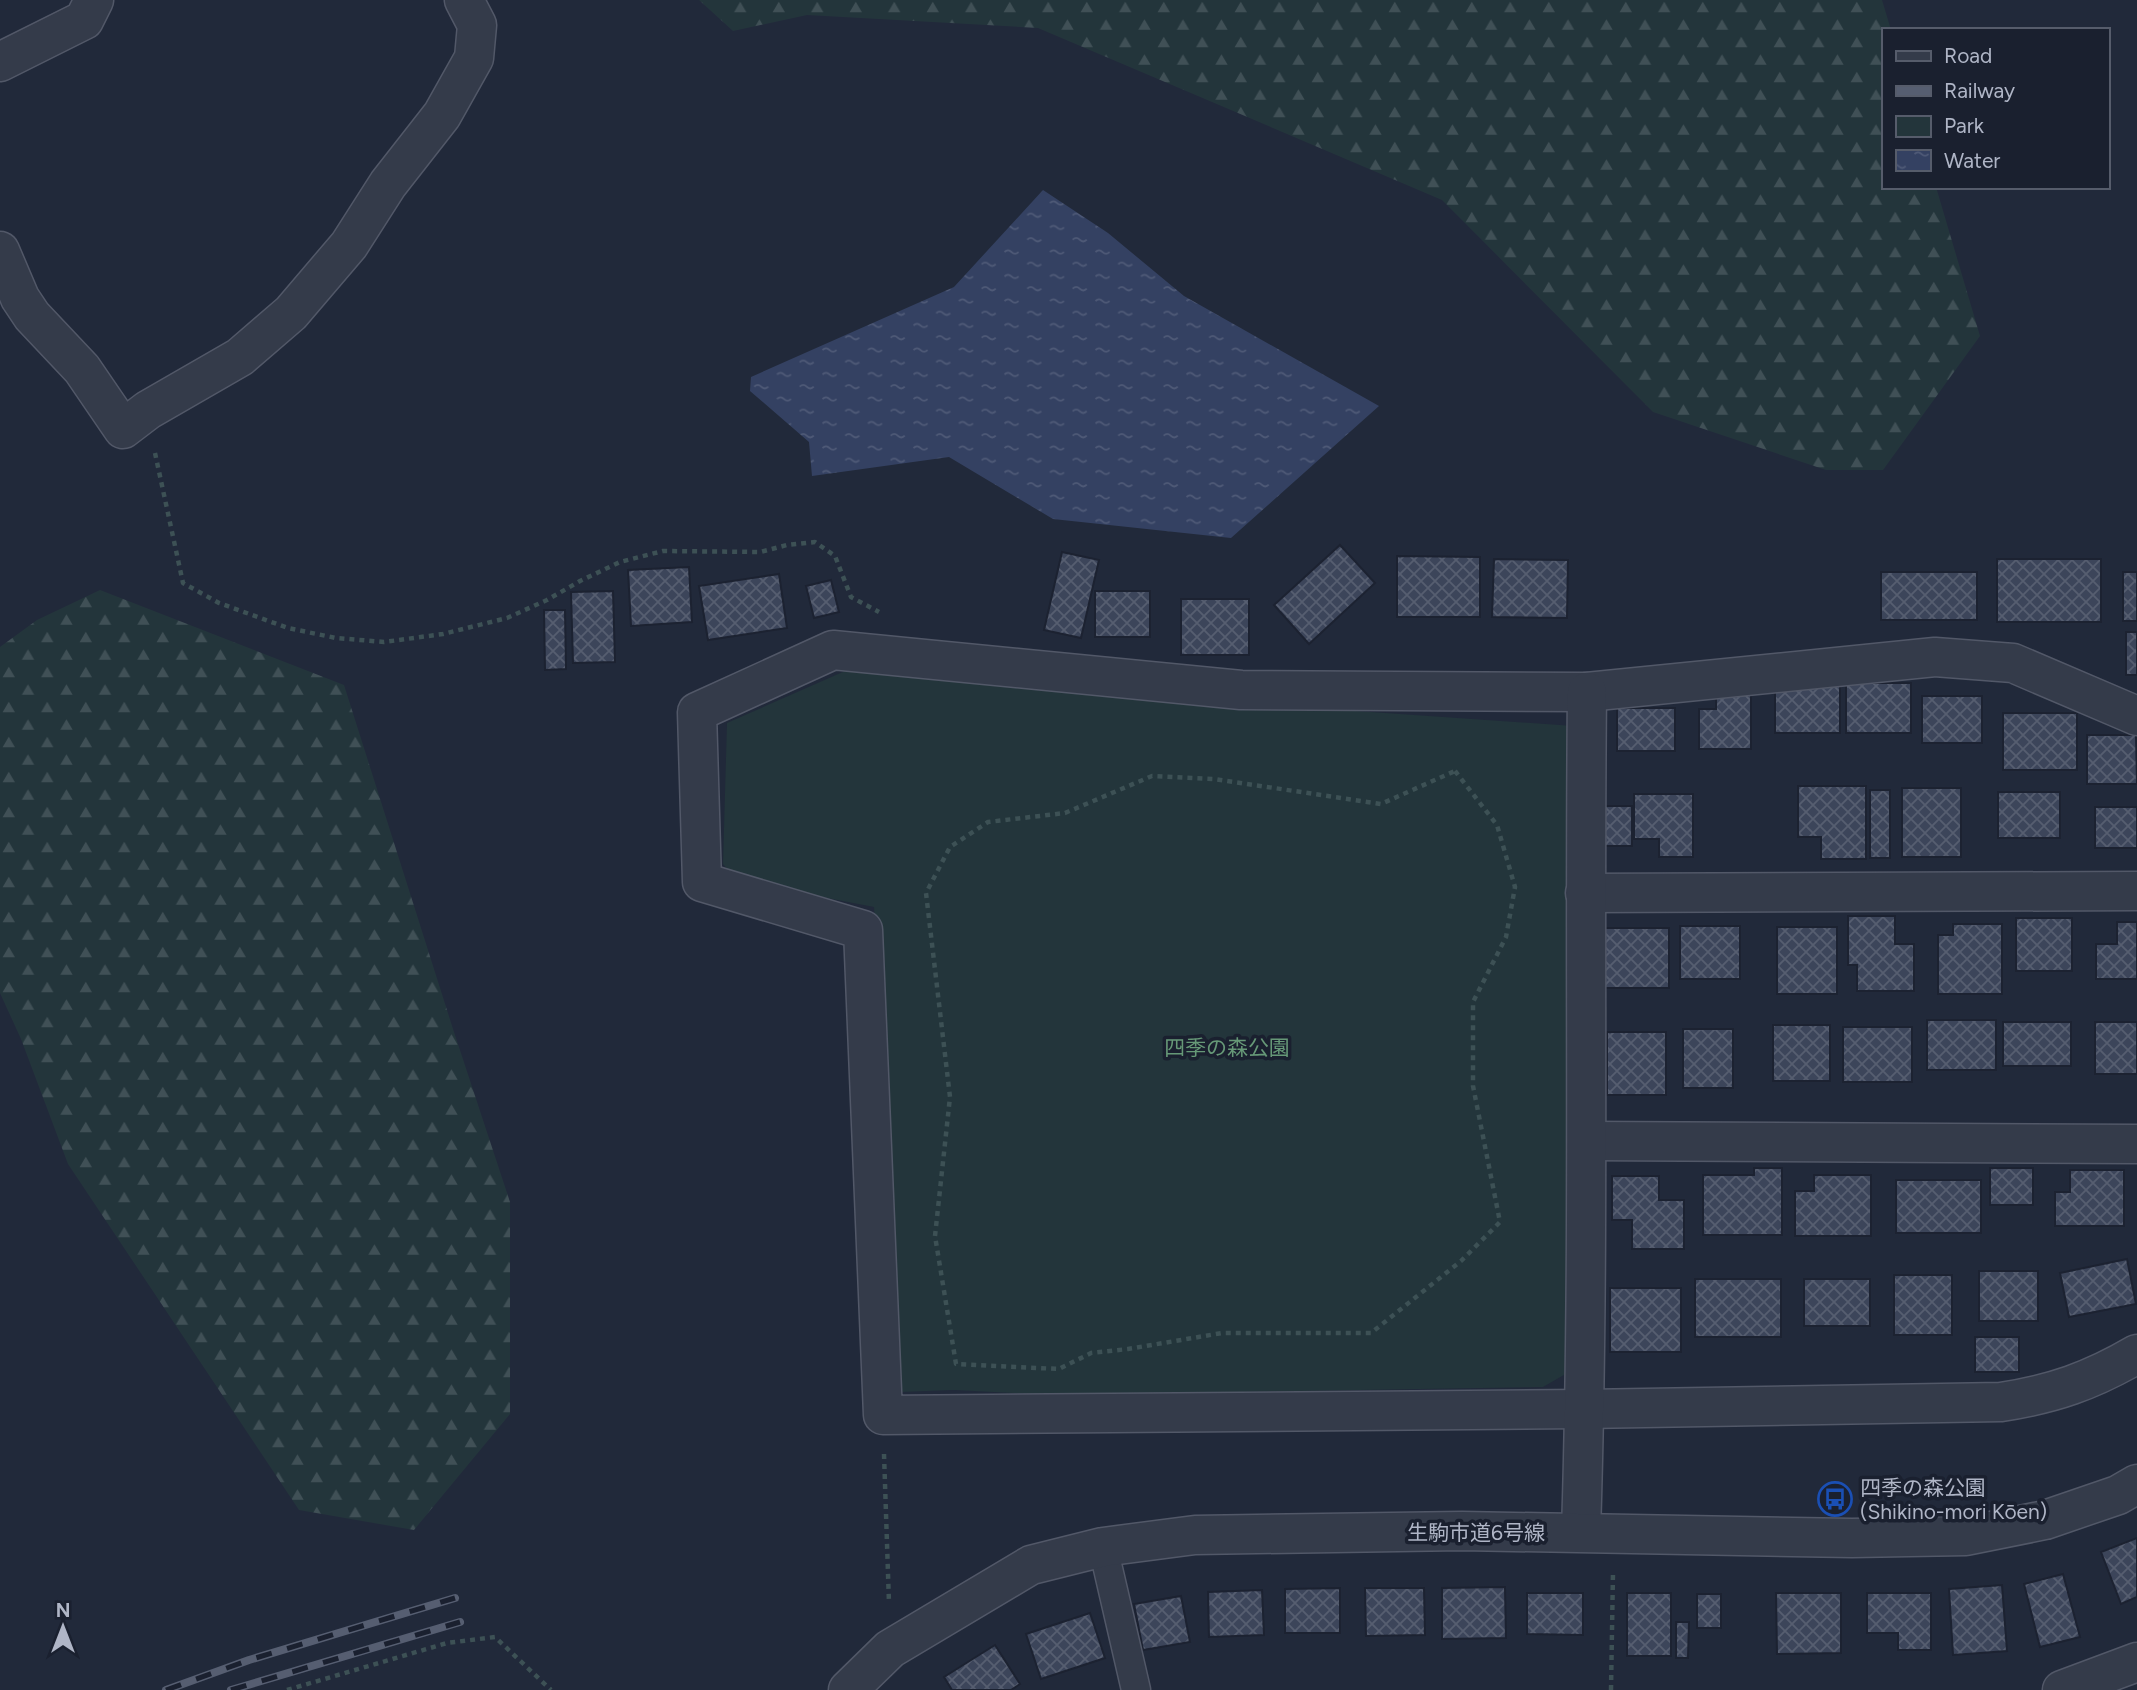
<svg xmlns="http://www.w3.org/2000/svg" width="2137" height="1690" viewBox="0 0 2137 1690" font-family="Figtree,'Noto Sans JP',sans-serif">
<defs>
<pattern id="forest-firs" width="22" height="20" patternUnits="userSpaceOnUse" patternTransform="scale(1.75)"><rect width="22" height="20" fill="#23353b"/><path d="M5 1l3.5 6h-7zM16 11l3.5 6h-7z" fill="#405056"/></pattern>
<pattern id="water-ripples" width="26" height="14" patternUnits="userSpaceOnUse" patternTransform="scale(1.75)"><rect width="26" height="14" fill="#344162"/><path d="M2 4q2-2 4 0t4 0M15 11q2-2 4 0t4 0" fill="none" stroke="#4f5a77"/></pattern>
<pattern id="building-cross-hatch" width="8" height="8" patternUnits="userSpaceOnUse" patternTransform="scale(1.75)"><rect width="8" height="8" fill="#3c455a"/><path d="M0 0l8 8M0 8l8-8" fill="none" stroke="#565e70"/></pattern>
</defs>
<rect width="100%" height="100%" fill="#21293a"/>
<!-- forest -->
<g fill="url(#forest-firs)">
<path d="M 699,0 L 1882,0 L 1891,30 L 1883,30 L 1883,187 L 1936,187 L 1980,336 L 1883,470 L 1826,470 L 1653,412 L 1442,200 L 1038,28 L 807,15 L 733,31 Z"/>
<path d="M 100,590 L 344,685 L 453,1029 L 510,1202 L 510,1414 L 414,1530 L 299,1510 L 68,1164 L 21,1039 L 0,993 L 0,647 L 37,620 Z"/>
</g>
<!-- park -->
<path fill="#23353b" d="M 845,671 L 1210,701 L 1574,726 L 1569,1372 L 1543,1387 L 1056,1395 L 954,1390 L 900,1392 L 874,907 L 738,881 L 723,864 L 727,723 Z"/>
<!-- water -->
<path fill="url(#water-ripples)" d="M 1043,190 L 1108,233 L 1184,296 L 1379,406 L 1231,538 L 1053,519 L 949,457 L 812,476 L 809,442 L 750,391 L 751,377 L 954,287 Z"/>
<!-- building -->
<g fill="url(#building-cross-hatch)" stroke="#1c2231" stroke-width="2">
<path d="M 1340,545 L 1375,583 L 1309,644 L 1274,605 Z"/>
<path d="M 1062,552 L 1099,560 L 1081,638 L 1044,630 Z"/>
<path d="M 1397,556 L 1480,557 L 1480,617 L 1397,617 Z"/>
<path d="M 1494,559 L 1568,560 L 1567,618 L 1492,617 Z"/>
<rect x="1997" y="559" width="104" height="63"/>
<path d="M 689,567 L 692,622 L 631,626 L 628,570 Z"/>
<rect x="1881" y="572" width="96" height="48"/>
<rect x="2123" y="572" width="14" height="49"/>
<path d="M 779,574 L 787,628 L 708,640 L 699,586 Z"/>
<path d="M 831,580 L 839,612 L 814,618 L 806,586 Z"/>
<path d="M 613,591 L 615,662 L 573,663 L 571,592 Z"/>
<rect x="1095" y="591" width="55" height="46"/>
<rect x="1181" y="599" width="68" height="56"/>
<path d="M 544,610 L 565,610 L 566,669 L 545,670 Z"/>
<rect x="2126" y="632" width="11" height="43"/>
<rect x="1846" y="683" width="65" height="50"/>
<rect x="1775" y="686" width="65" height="47"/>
<path d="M 1716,692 L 1751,692 L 1751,749 L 1699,749 L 1699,709 L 1716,709 Z"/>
<rect x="1922" y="696" width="60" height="47"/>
<rect x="1617" y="708" width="58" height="43"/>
<rect x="2003" y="713" width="74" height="57"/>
<path d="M 2087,735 L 2136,735 L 2137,784 L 2087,784 Z"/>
<path d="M 1798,786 L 1866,786 L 1866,859 L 1821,859 L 1821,837 L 1798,837 Z"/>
<rect x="1902" y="788" width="59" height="69"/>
<rect x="1870" y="790" width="20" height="68"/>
<rect x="1998" y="792" width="62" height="46"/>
<path d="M 1634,794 L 1693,794 L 1693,857 L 1659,857 L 1659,839 L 1634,839 Z"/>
<rect x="1602" y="806" width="30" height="40"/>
<rect x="2095" y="807" width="42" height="41"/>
<path d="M 1848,916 L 1895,916 L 1895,944 L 1914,944 L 1914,991 L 1857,991 L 1857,965 L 1848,965 Z"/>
<rect x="2016" y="918" width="56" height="53"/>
<path d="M 2117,922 L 2137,922 L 2137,979 L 2096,979 L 2096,944 L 2117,944 Z"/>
<path d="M 1953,924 L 2002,924 L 2002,994 L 1938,994 L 1938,935 L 1953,935 Z"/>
<rect x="1680" y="926" width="60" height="53"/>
<rect x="1777" y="927" width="60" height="67"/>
<rect x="1603" y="928" width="66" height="60"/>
<rect x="1927" y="1020" width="69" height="50"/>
<rect x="2003" y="1022" width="68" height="44"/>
<rect x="2095" y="1022" width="42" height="52"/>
<rect x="1773" y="1025" width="57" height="56"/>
<rect x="1843" y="1027" width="69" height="55"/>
<rect x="1683" y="1029" width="50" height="59"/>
<rect x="1607" y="1032" width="59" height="63"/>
<path d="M 1754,1168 L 1782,1168 L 1782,1235 L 1703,1235 L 1703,1175 L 1754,1175 Z"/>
<rect x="1990" y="1168" width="43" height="37"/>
<path d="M 2070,1170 L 2124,1170 L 2124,1226 L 2055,1226 L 2055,1192 L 2070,1192 Z"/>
<path d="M 1814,1175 L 1871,1175 L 1871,1236 L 1795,1236 L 1795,1191 L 1814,1191 Z"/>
<path d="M 1612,1176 L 1659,1176 L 1659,1200 L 1684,1200 L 1684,1249 L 1632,1249 L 1632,1220 L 1612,1220 Z"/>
<rect x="1896" y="1180" width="85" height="53"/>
<path d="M 2127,1259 L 2136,1304 L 2069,1317 L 2060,1273 Z"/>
<rect x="1979" y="1271" width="59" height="50"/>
<rect x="1894" y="1275" width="58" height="60"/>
<rect x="1695" y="1279" width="86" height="58"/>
<rect x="1804" y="1279" width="66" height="47"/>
<rect x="1610" y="1288" width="71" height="64"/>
<rect x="1975" y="1337" width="44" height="35"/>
<path d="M 2137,1538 L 2137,1597 L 2121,1604 L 2101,1552 Z"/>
<path d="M 2063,1574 L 2080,1637 L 2040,1647 L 2024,1584 Z"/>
<path d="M 2002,1585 L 2007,1651 L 1953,1655 L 1949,1589 Z"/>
<path d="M 1505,1587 L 1506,1638 L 1442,1639 L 1442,1588 Z"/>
<path d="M 1340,1588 L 1340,1633 L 1285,1633 L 1285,1589 Z"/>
<path d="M 1365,1588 L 1424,1588 L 1425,1635 L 1366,1636 Z"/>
<path d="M 1262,1590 L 1264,1635 L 1209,1637 L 1208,1592 Z"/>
<path d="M 1527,1593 L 1583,1593 L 1583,1635 L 1527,1634 Z"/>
<rect x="1627" y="1593" width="44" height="63"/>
<path d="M 1776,1593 L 1841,1593 L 1841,1653 L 1777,1654 Z"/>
<path d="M 1867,1593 L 1931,1593 L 1931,1650 L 1898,1650 L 1898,1633 L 1867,1633 Z"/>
<rect x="1697" y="1594" width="24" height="34"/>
<path d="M 1181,1596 L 1190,1642 L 1143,1650 L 1134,1604 Z"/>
<path d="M 1090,1613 L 1105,1658 L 1041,1679 L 1026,1634 Z"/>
<path d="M 1676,1622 L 1689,1622 L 1688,1658 L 1676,1658 Z"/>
<path d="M 995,1645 L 1020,1684 L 1011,1690 L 952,1690 L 944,1677 Z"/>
</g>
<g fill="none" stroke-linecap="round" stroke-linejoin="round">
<!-- pedestrian casing -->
<g stroke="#525868" stroke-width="31">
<path id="pedestrian" d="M 1103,1547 L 1136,1690"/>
</g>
<!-- minor casing -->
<g stroke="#525868" stroke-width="41">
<g id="minor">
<path d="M 0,62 L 84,20 L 94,0"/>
<path d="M 0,251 L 20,298 L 32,316 L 82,369 L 123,429 L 148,410 L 240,357 L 291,313 L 349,245 L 388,184 L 442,115 L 474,58 L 477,25 L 464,0"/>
<path d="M 2137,716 L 2013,663 L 1935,657 L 1587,692 L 1241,690 L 833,650 L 697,712 L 702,882 L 863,930 L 883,1415 L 1584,1409 L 2001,1402 C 2053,1394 2091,1381 2137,1354"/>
<path d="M 1585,893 L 2137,891"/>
<path d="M 1587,1141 L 2137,1144"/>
<path d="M 1581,1532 C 1590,1252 1584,972 1587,692"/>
<path d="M 2062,1690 L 2137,1662"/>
</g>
</g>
<!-- tertiary casing -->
<g stroke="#525868" stroke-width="41">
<path id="tertiary" d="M 848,1690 L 890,1649 L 1031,1565 L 1103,1547 L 1195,1535 L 1462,1531 L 1852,1538 L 1966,1536 L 2045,1520 L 2118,1495 L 2137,1484"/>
</g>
<!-- path -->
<g stroke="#3d5155" stroke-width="4.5" stroke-dasharray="5 5" stroke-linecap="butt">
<path d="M 155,453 L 183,583 L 219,603 L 288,628 L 336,638 L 384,642 L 443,634 L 507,618 L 547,600 L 580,581 L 620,562 L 663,551 L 760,552 L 787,545 L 815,542 L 835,556 L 851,597 L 879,612"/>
<path d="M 1455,771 L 1497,825 L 1515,887 L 1506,937 L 1473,1002 L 1473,1086 L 1500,1222 L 1461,1261 L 1371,1333 L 1222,1333 L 1128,1349 L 1091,1353 L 1059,1369 L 956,1364 L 935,1236 L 950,1097 L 926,893 L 950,847 L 988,822 L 1065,813 L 1152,776 L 1214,779 L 1381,804 Z"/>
<path d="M 884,1454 L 889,1603"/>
<path d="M 287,1690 L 447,1643 L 495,1637 L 551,1690"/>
<path d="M 1611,1690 L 1613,1572"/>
</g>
<!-- pedestrian -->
<use href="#pedestrian" stroke="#343b4a" stroke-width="28"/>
<!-- minor -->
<use href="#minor" stroke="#343b4a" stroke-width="38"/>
<!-- tertiary -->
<use href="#tertiary" stroke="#343b4a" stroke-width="38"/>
<!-- rail casing -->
<g stroke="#565e71" stroke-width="8">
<g id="rail">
<path d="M 166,1690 L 249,1660 L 455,1598"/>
<path d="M 231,1690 L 460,1622"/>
</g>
</g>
<!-- rail -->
<use href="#rail" stroke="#1a202f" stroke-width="5" stroke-dasharray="16" stroke-linecap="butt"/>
</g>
<!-- icons -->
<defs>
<g id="bus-ring" transform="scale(1.75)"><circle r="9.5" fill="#1a202f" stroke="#1a4fb4" stroke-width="1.5"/><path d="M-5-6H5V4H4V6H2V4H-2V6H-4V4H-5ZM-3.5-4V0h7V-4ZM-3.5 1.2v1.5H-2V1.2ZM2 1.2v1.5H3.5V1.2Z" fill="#1a4fb4"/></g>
</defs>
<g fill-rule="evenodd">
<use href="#bus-ring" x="1835" y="1499"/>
</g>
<g text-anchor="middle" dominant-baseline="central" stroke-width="7" stroke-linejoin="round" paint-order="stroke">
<!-- park labels -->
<g font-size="21" fill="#669877" stroke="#1a202f">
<text x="1227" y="1047">四季の森公園</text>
</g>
<!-- poi labels -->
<g font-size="21" fill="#afb5c6" stroke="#1a202f" text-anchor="start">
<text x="1860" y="1487">四季の森公園<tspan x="1860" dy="24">(Shikino-mori Kōen)</tspan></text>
</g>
<!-- street labels -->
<g font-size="21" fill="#afb5c6" stroke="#1a202f">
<text x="1476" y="1532">生駒市道6号線</text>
</g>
</g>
<!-- legend -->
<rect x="1882" y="28" width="228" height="161" fill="#1a202f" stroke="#565c6b" stroke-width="2"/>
<rect x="1896" y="51" width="35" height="10" fill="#343b4a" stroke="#565c6b" stroke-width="2"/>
<text x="1944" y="63" font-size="21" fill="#afb5c6">Road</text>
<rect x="1896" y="86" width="35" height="10" fill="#565e71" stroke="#565c6b" stroke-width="2"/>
<text x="1944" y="98" font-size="21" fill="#afb5c6">Railway</text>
<rect x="1896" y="116" width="35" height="21" fill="#23353b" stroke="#565c6b" stroke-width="2"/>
<text x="1944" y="133" font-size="21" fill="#afb5c6">Park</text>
<rect x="1896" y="150" width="35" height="21" fill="url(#water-ripples)" stroke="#565c6b" stroke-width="2"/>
<text x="1944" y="168" font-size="21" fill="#afb5c6">Water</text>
<!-- north arrow -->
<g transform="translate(63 1627)" stroke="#1a202f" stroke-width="5" paint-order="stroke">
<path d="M0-5L12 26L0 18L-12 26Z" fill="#afb5c6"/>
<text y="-10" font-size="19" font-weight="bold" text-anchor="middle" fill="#afb5c6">N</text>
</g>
</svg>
